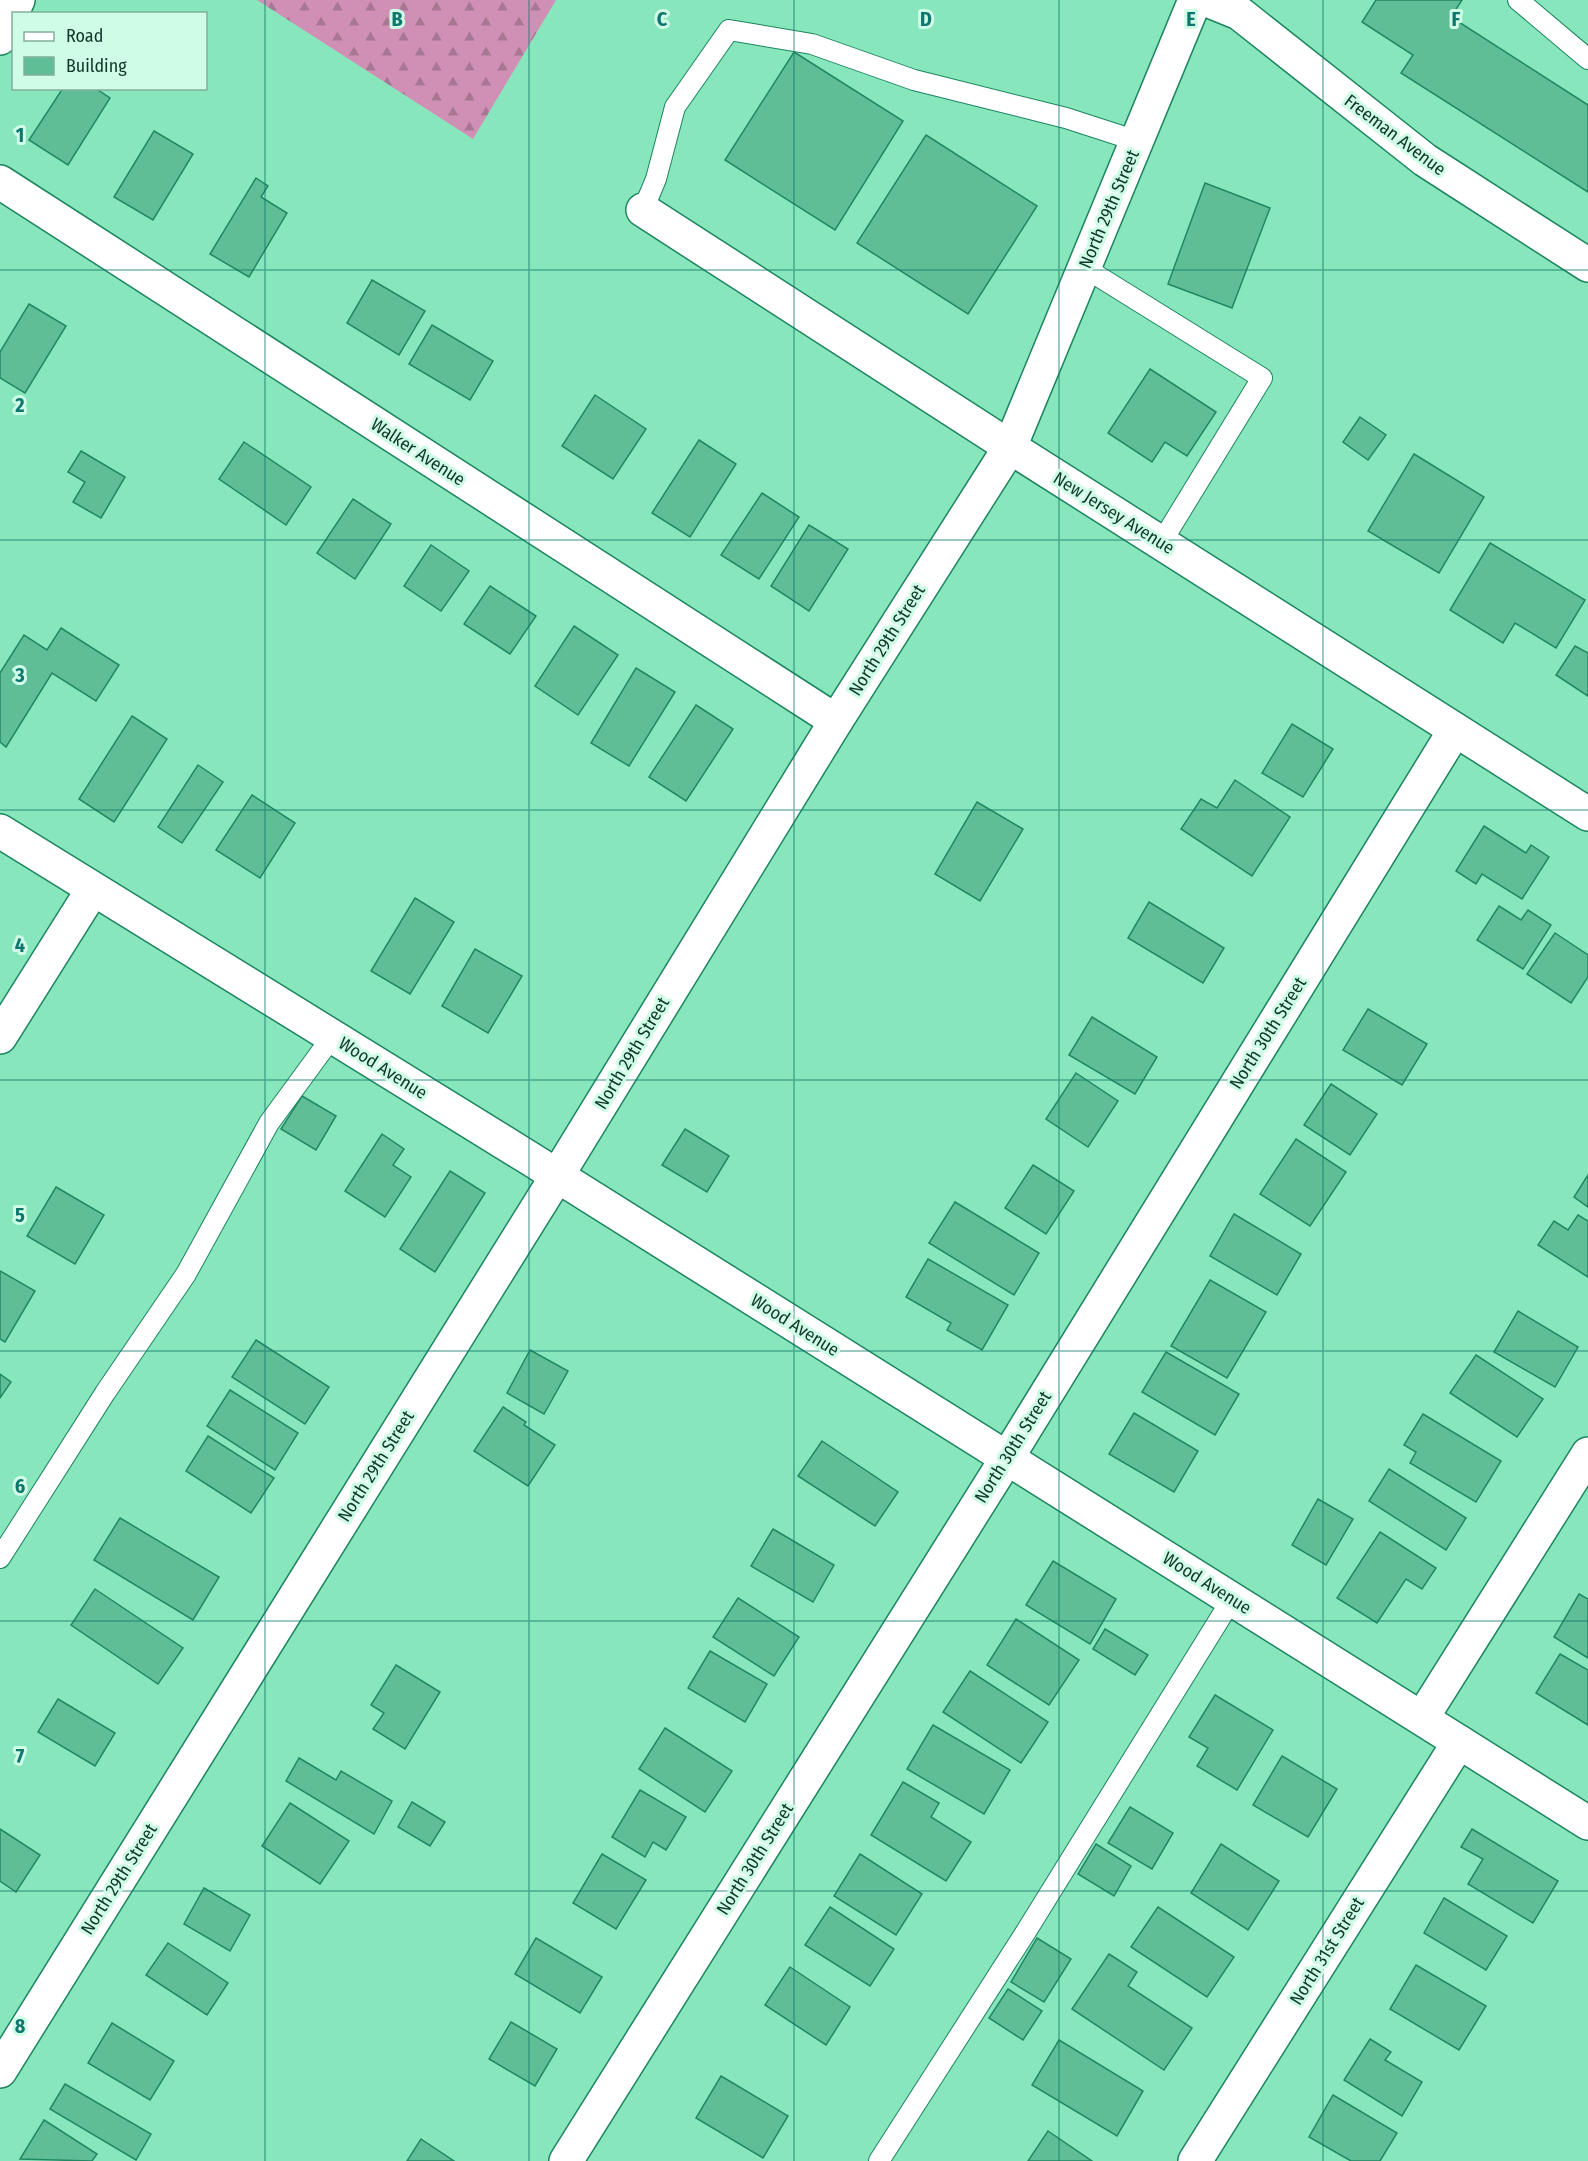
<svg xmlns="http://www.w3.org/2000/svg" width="1588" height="2161" viewBox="0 0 1588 2161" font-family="'Fira Sans Condensed',sans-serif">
<defs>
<pattern id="forest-firs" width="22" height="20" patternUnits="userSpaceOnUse" patternTransform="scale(1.5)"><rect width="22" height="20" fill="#d090b5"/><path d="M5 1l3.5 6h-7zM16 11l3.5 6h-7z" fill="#a77793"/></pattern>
</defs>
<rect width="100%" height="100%" fill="#87e6bc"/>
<!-- forest -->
<path fill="url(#forest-firs)" d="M 257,0 L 556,0 L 473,139 Z"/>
<!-- building -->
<g fill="#60be97" stroke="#218864" stroke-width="1.5">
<path d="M 1376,0 L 1462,0 L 1451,17 L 1588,105 L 1588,192 L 1401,73 L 1413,55 L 1362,22 Z"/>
<path d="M 794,52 L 903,121 L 835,230 L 725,160 Z"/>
<path d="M 63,88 L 95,88 L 110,98 L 68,165 L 29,140 Z"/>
<path d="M 154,131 L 193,154 L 153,220 L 114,197 Z"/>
<path d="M 926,135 L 1037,206 L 968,314 L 857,243 Z"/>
<path d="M 256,178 L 268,186 L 261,197 L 287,213 L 249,277 L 210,254 Z"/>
<path d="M 1205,183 L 1270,208 L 1232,308 L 1168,284 Z"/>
<path d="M 372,280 L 425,311 L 399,355 L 347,323 Z"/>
<path d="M 29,304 L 66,326 L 25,393 L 0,378 L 0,352 Z"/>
<path d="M 432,325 L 493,361 L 470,400 L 409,364 Z"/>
<path d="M 1150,369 L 1216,412 L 1187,456 L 1165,442 L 1152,462 L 1108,433 Z"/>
<path d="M 595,395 L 646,429 L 613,479 L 562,446 Z"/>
<path d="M 1360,417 L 1386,435 L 1368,460 L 1343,442 Z"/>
<path d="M 699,440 L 736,464 L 690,537 L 652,513 Z"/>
<path d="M 244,442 L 311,487 L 286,525 L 219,479 Z"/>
<path d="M 81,451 L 125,477 L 101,518 L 73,502 L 85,482 L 68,472 Z"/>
<path d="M 1414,454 L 1484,497 L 1439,573 L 1368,531 Z"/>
<path d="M 762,493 L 799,517 L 759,579 L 721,555 Z"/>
<path d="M 353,499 L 391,524 L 355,579 L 317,553 Z"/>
<path d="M 809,525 L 848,549 L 809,611 L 771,586 Z"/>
<path d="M 1490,543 L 1585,600 L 1556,648 L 1515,623 L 1503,643 L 1450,610 Z"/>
<path d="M 431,545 L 469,571 L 441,611 L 404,586 Z"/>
<path d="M 490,586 L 536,616 L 510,654 L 464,624 Z"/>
<path d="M 574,626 L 618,655 L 578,715 L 535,686 Z"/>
<path d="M 61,628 L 119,665 L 96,701 L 52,673 L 6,747 L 0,742 L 0,673 L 24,635 L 47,650 Z"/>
<path d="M 1575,646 L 1588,653 L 1588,696 L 1556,675 Z"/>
<path d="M 636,668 L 675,692 L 629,766 L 591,743 Z"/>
<path d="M 696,705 L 733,729 L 686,801 L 649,777 Z"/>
<path d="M 132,716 L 167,739 L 114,822 L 79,799 Z"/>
<path d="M 1292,724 L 1333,749 L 1303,797 L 1262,773 Z"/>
<path d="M 198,765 L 223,782 L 182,843 L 158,827 Z"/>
<path d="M 1235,780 L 1290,817 L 1252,876 L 1181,829 L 1201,799 L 1217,808 Z"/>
<path d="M 252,795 L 295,823 L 260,878 L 216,850 Z"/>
<path d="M 977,802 L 1023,829 L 980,901 L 935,874 Z"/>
<path d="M 1484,826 L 1526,853 L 1531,845 L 1549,857 L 1522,899 L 1482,874 L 1476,884 L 1456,871 Z"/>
<path d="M 415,898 L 454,922 L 410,994 L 371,971 Z"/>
<path d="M 1149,902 L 1224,948 L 1203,983 L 1128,938 Z"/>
<path d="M 1499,906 L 1521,920 L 1528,910 L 1551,925 L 1523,969 L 1477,940 Z"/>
<path d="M 1555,933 L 1588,955 L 1588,977 L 1571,1003 L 1527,974 Z"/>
<path d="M 475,949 L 522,976 L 488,1033 L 442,1006 Z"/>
<path d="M 1368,1009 L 1427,1044 L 1402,1085 L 1343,1050 Z"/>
<path d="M 1092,1017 L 1157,1057 L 1135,1094 L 1069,1055 Z"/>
<path d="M 1076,1073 L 1118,1101 L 1088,1147 L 1046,1119 Z"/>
<path d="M 1331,1084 L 1377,1114 L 1350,1155 L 1304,1125 Z"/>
<path d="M 302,1096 L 336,1116 L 316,1150 L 281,1129 Z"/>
<path d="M 685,1129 L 729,1156 L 707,1192 L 662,1165 Z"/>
<path d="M 382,1134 L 404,1149 L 393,1165 L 411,1177 L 385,1217 L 345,1191 Z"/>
<path d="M 1296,1139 L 1346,1172 L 1310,1226 L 1260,1194 Z"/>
<path d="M 1033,1165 L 1074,1191 L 1046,1234 L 1005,1208 Z"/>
<path d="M 450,1171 L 485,1193 L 435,1272 L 400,1249 Z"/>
<path d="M 1588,1175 L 1588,1207 L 1574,1197 Z"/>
<path d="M 56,1187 L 104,1215 L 75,1264 L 27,1236 Z"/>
<path d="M 955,1202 L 1039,1253 L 1014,1295 L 929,1243 Z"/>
<path d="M 1234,1214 L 1301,1254 L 1277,1295 L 1210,1256 Z"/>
<path d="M 1578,1215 L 1588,1221 L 1588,1277 L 1538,1245 L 1554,1221 L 1568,1230 Z"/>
<path d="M 928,1259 L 1008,1305 L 982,1350 L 947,1330 L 951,1323 L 906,1297 Z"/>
<path d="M 0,1271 L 35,1291 L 5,1342 L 0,1339 Z"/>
<path d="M 1210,1280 L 1266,1312 L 1227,1378 L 1171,1346 Z"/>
<path d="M 1518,1311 L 1578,1347 L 1555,1387 L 1494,1352 Z"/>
<path d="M 256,1340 L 329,1387 L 305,1424 L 232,1377 Z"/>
<path d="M 530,1350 L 568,1371 L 544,1414 L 507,1393 Z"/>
<path d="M 1166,1352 L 1239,1394 L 1215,1435 L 1142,1392 Z"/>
<path d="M 1476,1355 L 1543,1399 L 1517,1437 L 1450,1393 Z"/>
<path d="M 0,1374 L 11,1382 L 0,1398 Z"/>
<path d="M 230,1390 L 298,1433 L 275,1470 L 207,1426 Z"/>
<path d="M 503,1407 L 526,1422 L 524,1425 L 555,1445 L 528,1486 L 474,1451 Z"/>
<path d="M 1134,1413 L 1198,1451 L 1174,1492 L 1109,1454 Z"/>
<path d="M 1423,1414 L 1501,1461 L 1476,1502 L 1410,1463 L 1416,1452 L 1404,1445 Z"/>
<path d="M 208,1436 L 274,1478 L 251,1513 L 186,1471 Z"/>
<path d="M 822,1441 L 898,1492 L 875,1526 L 798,1476 Z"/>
<path d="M 1389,1469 L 1466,1518 L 1446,1550 L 1369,1501 Z"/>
<path d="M 1318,1499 L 1353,1519 L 1326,1565 L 1292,1545 Z"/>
<path d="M 120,1518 L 219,1577 L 193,1620 L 94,1560 Z"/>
<path d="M 773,1529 L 834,1565 L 813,1602 L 751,1566 Z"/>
<path d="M 1380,1532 L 1436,1568 L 1422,1589 L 1406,1579 L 1377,1623 L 1337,1598 Z"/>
<path d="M 1053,1561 L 1116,1599 L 1090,1644 L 1026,1605 Z"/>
<path d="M 95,1589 L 183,1648 L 158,1684 L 71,1625 Z"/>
<path d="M 1579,1594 L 1588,1599 L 1588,1658 L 1554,1637 Z"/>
<path d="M 738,1598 L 799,1637 L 774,1676 L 713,1637 Z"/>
<path d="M 1016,1619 L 1079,1660 L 1049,1705 L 987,1665 Z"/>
<path d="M 1105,1629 L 1148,1655 L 1135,1675 L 1093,1649 Z"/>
<path d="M 710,1651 L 767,1684 L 745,1722 L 688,1688 Z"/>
<path d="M 1560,1654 L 1588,1670 L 1588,1725 L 1536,1693 Z"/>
<path d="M 396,1665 L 440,1692 L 405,1749 L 373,1729 L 384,1713 L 371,1705 Z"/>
<path d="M 970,1671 L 1048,1722 L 1021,1763 L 943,1712 Z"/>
<path d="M 1215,1695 L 1273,1730 L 1237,1790 L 1197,1766 L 1208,1748 L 1189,1737 Z"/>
<path d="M 58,1699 L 115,1733 L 95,1766 L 38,1732 Z"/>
<path d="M 933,1725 L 1010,1770 L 984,1814 L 907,1769 Z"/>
<path d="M 665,1728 L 732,1771 L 705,1812 L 639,1769 Z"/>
<path d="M 1282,1756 L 1337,1789 L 1308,1837 L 1253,1805 Z"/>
<path d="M 299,1758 L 336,1780 L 341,1771 L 392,1801 L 374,1834 L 286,1781 Z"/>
<path d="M 903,1782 L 939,1803 L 931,1817 L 971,1842 L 946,1881 L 871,1835 Z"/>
<path d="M 640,1790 L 686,1817 L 666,1850 L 653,1842 L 645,1857 L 612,1837 Z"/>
<path d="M 412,1802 L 445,1822 L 430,1846 L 398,1827 Z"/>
<path d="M 290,1803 L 349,1841 L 320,1884 L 262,1846 Z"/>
<path d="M 1130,1807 L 1173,1833 L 1152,1869 L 1108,1843 Z"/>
<path d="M 0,1829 L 40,1855 L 16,1892 L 0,1881 Z"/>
<path d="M 1472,1829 L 1558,1881 L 1533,1923 L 1468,1884 L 1483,1859 L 1461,1847 Z"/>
<path d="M 1096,1844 L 1131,1866 L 1114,1896 L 1078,1874 Z"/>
<path d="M 1221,1844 L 1279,1881 L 1248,1930 L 1191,1893 Z"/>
<path d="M 602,1854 L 646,1880 L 616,1929 L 573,1903 Z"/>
<path d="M 860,1854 L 922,1894 L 896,1935 L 834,1896 Z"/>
<path d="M 204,1888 L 250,1915 L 230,1951 L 184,1924 Z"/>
<path d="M 1444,1898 L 1507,1936 L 1486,1970 L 1424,1933 Z"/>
<path d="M 830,1907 L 894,1949 L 870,1986 L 805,1945 Z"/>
<path d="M 1158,1907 L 1234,1957 L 1207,1997 L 1131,1947 Z"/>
<path d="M 536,1938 L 602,1977 L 580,2013 L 515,1974 Z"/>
<path d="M 1037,1938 L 1071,1959 L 1044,2002 L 1011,1982 Z"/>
<path d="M 168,1943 L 228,1983 L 207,2015 L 146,1975 Z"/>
<path d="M 1109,1954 L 1137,1972 L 1128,1986 L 1192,2028 L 1164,2070 L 1072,2009 Z"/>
<path d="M 1416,1965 L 1486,2006 L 1459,2050 L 1390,2009 Z"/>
<path d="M 790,1967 L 850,2007 L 826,2045 L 765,2005 Z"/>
<path d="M 1008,1989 L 1042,2011 L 1023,2040 L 989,2018 Z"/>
<path d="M 511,2022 L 557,2049 L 535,2086 L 489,2059 Z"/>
<path d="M 112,2023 L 174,2061 L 150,2100 L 88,2063 Z"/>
<path d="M 1370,2039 L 1391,2052 L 1385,2060 L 1422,2082 L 1402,2116 L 1344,2080 Z"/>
<path d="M 1059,2040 L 1143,2091 L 1117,2136 L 1032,2085 Z"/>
<path d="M 721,2076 L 788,2116 L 763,2158 L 696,2118 Z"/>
<path d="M 65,2084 L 151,2134 L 136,2160 L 50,2109 Z"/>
<path d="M 1333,2095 L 1397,2133 L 1380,2161 L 1351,2161 L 1309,2137 Z"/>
<path d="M 44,2120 L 97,2154 L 92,2161 L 20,2159 Z"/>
<path d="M 1048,2131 L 1092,2161 L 1028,2161 Z"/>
<path d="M 421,2139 L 454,2161 L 407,2161 Z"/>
</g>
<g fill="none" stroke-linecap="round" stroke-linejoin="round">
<!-- service casing -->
<g stroke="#1c8560" stroke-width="22">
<g id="service">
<path d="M 1518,0 L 1588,59"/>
<path d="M 643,210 L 656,179 L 675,107 L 729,30 L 812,44 L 914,80 L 1066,118 L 1137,141"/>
<path d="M 1085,268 L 1262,378 L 1161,543"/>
<path d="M 0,1558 L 105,1393 L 186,1274 L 269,1123 L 332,1037"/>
<path d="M 879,2161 L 1027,1930 L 1232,1599"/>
</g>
</g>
<!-- minor casing -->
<g stroke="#1c8560" stroke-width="36">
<g id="minor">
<path d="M 1207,0 L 1239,13 L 1425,160 L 1588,265"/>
<path d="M 0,38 L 18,0"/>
<path d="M 0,182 L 836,721"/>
<path d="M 643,210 L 1010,447 L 1588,814"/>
<path d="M 0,1037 L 93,889"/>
<path d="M 1422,1718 L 1588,1454"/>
<path d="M 566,2161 L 1007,1458 L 1455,730"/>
<path d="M 1195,2161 L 1459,1742"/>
</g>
</g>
<!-- tertiary casing -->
<g stroke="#1c8560" stroke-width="36">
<g id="tertiary">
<path d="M 0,831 L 529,1158 L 1588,1823"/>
<path d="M 0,2071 L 557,1176 L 836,721 L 1010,447 L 1195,0"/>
</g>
</g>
<!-- service -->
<use href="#service" stroke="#fff" stroke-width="20"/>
<!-- minor -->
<use href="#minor" stroke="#fff" stroke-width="33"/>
<!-- tertiary -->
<use href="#tertiary" stroke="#fff" stroke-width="33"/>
</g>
<!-- grid -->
<path fill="none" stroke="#0f766e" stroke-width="1.5" stroke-opacity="0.55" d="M 265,0 L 265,2161M 529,0 L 529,2161M 794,0 L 794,2161M 1059,0 L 1059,2161M 1323,0 L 1323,2161M 0,270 L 1588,270M 0,540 L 1588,540M 0,810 L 1588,810M 0,1080 L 1588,1080M 0,1351 L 1588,1351M 0,1621 L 1588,1621M 0,1891 L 1588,1891"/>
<g text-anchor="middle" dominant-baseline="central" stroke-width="6" stroke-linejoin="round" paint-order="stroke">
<!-- street labels -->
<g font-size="18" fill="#0f3828" stroke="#cffce6">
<text transform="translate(1395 135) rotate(37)">Freeman Avenue</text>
<text transform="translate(1109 209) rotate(-67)">North 29th Street</text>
<text transform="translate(418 452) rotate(33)">Walker Avenue</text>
<text transform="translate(1114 513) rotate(32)">New Jersey Avenue</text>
<text transform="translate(887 640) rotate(-58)">North 29th Street</text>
<text transform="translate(1268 1033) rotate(-58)">North 30th Street</text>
<text transform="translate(632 1053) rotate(-59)">North 29th Street</text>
<text transform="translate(383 1068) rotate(32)">Wood Avenue</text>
<text transform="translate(795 1325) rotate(32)">Wood Avenue</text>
<text transform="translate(1013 1447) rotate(-58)">North 30th Street</text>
<text transform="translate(376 1466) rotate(-58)">North 29th Street</text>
<text transform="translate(1207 1583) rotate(32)">Wood Avenue</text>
<text transform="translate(755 1859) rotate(-58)">North 30th Street</text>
<text transform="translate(119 1879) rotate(-58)">North 29th Street</text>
<text transform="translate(1327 1951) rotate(-58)">North 31st Street</text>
</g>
</g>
<g font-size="20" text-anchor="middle" font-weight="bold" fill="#0f766e" stroke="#cffce6" stroke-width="6" stroke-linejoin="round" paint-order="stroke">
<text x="397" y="26">B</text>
<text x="662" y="26">C</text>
<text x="926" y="26">D</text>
<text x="1191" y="26">E</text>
<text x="1456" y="26">F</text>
<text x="20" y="142">1</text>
<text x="20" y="412">2</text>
<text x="20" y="682">3</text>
<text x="20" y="952">4</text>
<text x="20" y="1222">5</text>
<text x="20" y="1493">6</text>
<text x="20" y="1763">7</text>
<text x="20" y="2033">8</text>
</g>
<!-- legend -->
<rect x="12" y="12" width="195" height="78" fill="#cffce6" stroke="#82ae9a" stroke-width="1.5"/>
<rect x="24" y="32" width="30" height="9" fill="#ffffff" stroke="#82ae9a" stroke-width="1.5"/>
<text x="66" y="42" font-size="18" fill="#0f3828">Road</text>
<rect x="24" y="57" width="30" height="18" fill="#60be97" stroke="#82ae9a" stroke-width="1.5"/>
<text x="66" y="72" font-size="18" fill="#0f3828">Building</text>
</svg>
